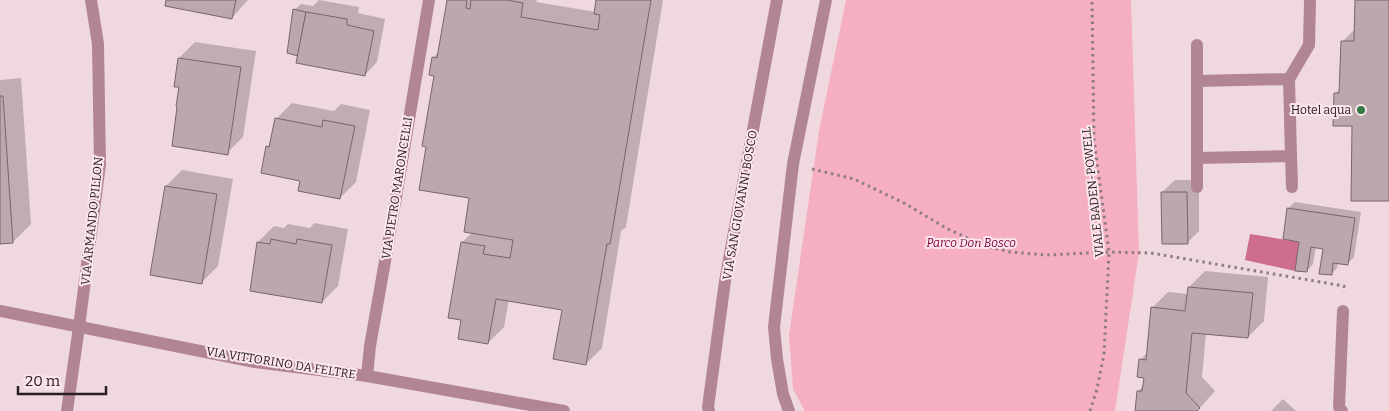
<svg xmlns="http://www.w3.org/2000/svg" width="1389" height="411" viewBox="0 0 1389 411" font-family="Bitter,serif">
<rect width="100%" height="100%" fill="#efd9df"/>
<!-- green -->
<path fill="#f6aec3" d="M 846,0 L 1131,0 L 1139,253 L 1115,411 L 805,411 L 793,389 L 789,335 L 819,131 Z"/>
<!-- water -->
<path fill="#cd6d8c" d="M 1250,234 L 1299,242 L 1295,271 L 1245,260 Z"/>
<!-- shadow -->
<g fill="#0003">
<path d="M 167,0 L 248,0 L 232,18 Z"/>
<path d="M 319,0 L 359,7 L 358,13 L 385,19 L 377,62 L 365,75 L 299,55 L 294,10 L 301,4 L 313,6 Z"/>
<path d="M 449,0 L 537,0 L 536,2 L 596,12 L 598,0 L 663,0 L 626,227 L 621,231 L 602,348 L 586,364 L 563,309 L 509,300 L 504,327 L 488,343 L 462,319 L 462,242 L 473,232 L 471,197 L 428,146 L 435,75 L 433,58 L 440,50 Z"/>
<path d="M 1356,0 L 1389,0 L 1389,200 L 1353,125 L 1335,94 L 1341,88 L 1342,42 L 1356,28 Z"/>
<path d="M 195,42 L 256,51 L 243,137 L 227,153 L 180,86 L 179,58 Z"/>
<path d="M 21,78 L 31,224 L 13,242 L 0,243 L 0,80 Z"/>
<path d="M 292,103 L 334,111 L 341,104 L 370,110 L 356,182 L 340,198 L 301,180 L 267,147 L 271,143 L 276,119 Z"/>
<path d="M 182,170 L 233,179 L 218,266 L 202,282 L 166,186 Z"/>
<path d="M 1175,180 L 1199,180 L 1199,231 L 1187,243 L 1162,192 Z"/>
<path d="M 1295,202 L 1361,212 L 1354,257 L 1347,264 L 1338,262 L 1337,268 L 1331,274 L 1324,248 L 1316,247 L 1313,264 L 1307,271 L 1301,240 L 1288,208 Z"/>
<path d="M 314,223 L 348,229 L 338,286 L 322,302 L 252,290 L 258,242 L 274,226 L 284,228 L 288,224 L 310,228 Z"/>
<path d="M 1205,271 L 1268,277 L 1264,321 L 1248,337 L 1206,333 L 1202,377 L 1215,391 L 1197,411 L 1137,411 L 1138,392 L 1144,385 L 1145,377 L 1140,360 L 1148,352 L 1152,308 L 1168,292 L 1188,294 L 1189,287 Z"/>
<path d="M 1283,399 L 1296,411 L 1271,411 Z"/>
</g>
<!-- building -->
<g fill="#bca7ad" stroke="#78656a">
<path d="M 166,0 L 236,0 L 232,19 L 165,6 Z"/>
<path d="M 447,0 L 467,0 L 466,8 L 470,9 L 471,0 L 507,0 L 523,3 L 521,17 L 598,30 L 600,15 L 594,14 L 596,0 L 651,0 L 610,244 L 607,244 L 586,365 L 553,359 L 562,310 L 496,299 L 488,344 L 458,339 L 461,320 L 448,318 L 461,242 L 485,246 L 483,254 L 510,258 L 513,240 L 464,232 L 469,198 L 419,190 L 426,147 L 422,146 L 434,76 L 429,75 L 432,57 L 437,58 Z"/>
<path d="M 1355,0 L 1389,0 L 1389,201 L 1351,201 L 1352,126 L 1333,126 L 1334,93 L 1339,93 L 1341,41 L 1354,41 Z"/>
<path d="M 293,9 L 306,12 L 298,56 L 287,53 Z"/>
<path d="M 306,12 L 347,19 L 347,25 L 374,31 L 365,76 L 296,63 Z"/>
<path d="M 178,58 L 241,67 L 228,155 L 172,146 L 177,107 L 176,106 L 179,87 L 174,87 Z"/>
<path d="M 0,96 L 3,96 L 13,243 L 0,244 Z"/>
<path d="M 275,118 L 322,127 L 323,120 L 355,126 L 340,199 L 298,191 L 300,181 L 261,173 L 266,146 L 269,147 Z"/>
<path d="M 165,186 L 217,194 L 202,284 L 150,275 Z"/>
<path d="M 1161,192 L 1187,192 L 1188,244 L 1162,244 Z"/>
<path d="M 1287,208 L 1355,218 L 1348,265 L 1333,263 L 1332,275 L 1319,274 L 1323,249 L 1311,247 L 1307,272 L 1295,271 L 1299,242 L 1283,239 Z"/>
<path d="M 271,239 L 296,244 L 297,239 L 332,245 L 322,303 L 250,291 L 257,242 L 270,244 Z"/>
<path d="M 1188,287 L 1253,293 L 1248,338 L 1192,333 L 1186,393 L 1200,408 L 1197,411 L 1135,411 L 1137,391 L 1142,391 L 1144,378 L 1137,377 L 1139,359 L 1146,360 L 1151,307 L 1185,311 Z"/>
</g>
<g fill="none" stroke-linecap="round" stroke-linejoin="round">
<!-- path -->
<g stroke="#8c7d81" stroke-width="3" stroke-dasharray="2.5 4" stroke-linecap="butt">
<path d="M 812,169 L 854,179 L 904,203 L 946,228 L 982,245 L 1010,252 L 1047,255 L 1109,252 L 1151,253 L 1344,286 L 1344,292"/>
<path d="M 1090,411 L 1097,389 L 1104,354 L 1109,252 L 1094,140 L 1092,0"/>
</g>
<!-- minor -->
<g stroke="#b28592" stroke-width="12">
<path d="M 1289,79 L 1197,81 L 1197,158 L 1291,156 L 1289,79 L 1309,45 L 1310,0"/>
<path d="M 1197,81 L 1197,45"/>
<path d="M 1291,156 L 1292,187"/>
<path d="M 1197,187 L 1197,158"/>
<path d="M 0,311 L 255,362 L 367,376 L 564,411"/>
<path d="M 367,376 L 370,346 L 390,233 L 429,0"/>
<path d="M 67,411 L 79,327 L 100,164 L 98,44 L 91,0"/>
<path d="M 709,411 L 708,407 L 725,281 L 777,0"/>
<path d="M 789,411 L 783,394 L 777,359 L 774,327 L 793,164 L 826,0"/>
<path d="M 1342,411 L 1339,407 L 1343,311"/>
</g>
</g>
<!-- markers -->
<circle fill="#337a47" stroke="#fde6ec" stroke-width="2" cx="1361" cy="110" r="5"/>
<g text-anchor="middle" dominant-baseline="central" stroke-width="4" stroke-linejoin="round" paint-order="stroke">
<!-- poi labels -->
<g font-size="12" fill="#282022" stroke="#fde6ec" text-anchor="end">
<text x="1351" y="110">Hotel aqua</text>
</g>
<!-- street labels -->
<g font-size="12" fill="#282022" stroke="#fde6ec">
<text transform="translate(397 188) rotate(-81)">VIA PIETRO MARONCELLI</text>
<text transform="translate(1093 192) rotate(-96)">VIALE BADEN-POWELL</text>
<text transform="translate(740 205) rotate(-80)">VIA SAN GIOVANNI BOSCO</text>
<text transform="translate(92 221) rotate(-84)">VIA ARMANDO PILLON</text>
<text transform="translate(281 363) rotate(9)">VIA VITTORINO DA FELTRE</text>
</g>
<!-- park labels -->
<g font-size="12" font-style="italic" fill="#7e003f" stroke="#fde6ec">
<text x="971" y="243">Parco Don Bosco</text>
</g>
</g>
<!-- scale -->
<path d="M18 386v8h88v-8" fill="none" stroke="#282022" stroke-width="2.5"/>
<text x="25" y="386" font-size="15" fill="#282022" stroke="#fde6ec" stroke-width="4" paint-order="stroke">20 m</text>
</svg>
